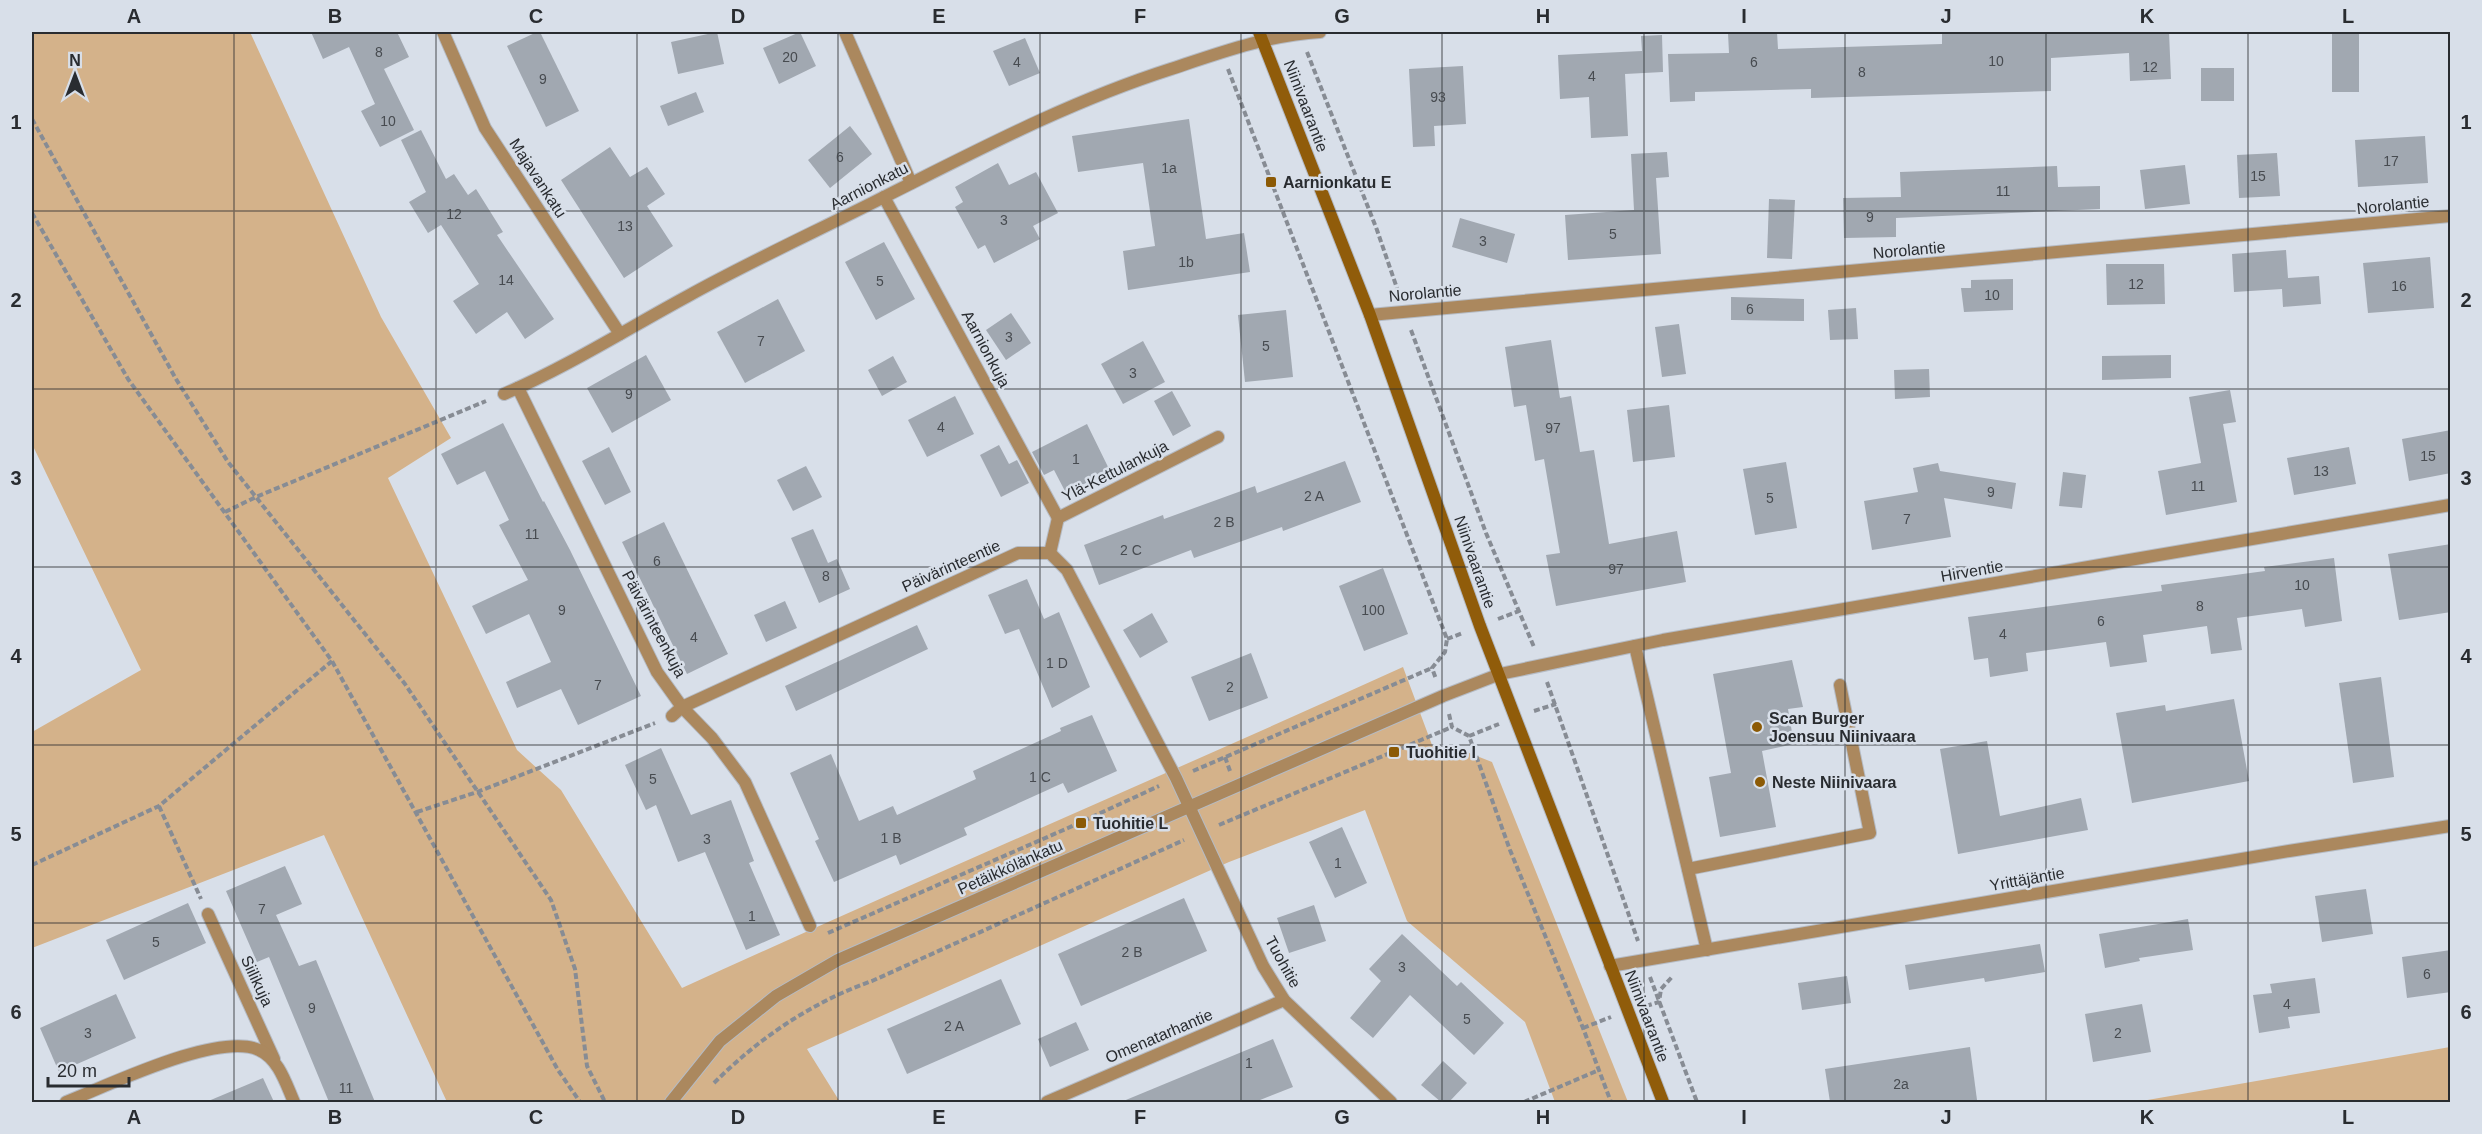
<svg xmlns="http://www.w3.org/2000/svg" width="2482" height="1134" viewBox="0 0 2482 1134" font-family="Helvetica,sans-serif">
<rect width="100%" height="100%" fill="#d8dfe9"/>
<!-- green -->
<g fill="#d4b28a">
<path d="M 32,32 L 250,32 L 381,317 L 451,438 L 388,478 L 517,750 L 561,790 L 682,988 C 921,879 1163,776 1403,667 L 1435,753 L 1464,751 L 1492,762 L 1628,1102 L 1555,1102 L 1525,1022 L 1407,921 L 1365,810 L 1229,862 L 807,1049 L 840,1102 L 447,1102 L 324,835 L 32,948 L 32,732 L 141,670 L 32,444 Z"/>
<path d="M 2450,1047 L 2450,1102 L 2136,1102 Z"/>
</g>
<!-- building -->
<g fill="#a1a8b1">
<path d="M 311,32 L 397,32 L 409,57 L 384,69 L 414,130 L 380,147 L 361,111 L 375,104 L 349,47 L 323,59 Z"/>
<path d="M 537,32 L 540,32 L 579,111 L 546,127 L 507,46 Z"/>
<path d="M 717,32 L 724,64 L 678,74 L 671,42 Z"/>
<path d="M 800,32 L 816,66 L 779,84 L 763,48 Z"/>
<path d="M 1777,32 L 1778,49 L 1942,44 L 1942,32 L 2169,32 L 2171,79 L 2130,81 L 2129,53 L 2051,58 L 2051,91 L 1811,98 L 1811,89 L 1695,92 L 1695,101 L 1670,102 L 1668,54 L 1729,53 L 1728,33 Z"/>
<rect x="2332" y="32" width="27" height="60"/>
<path d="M 1662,35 L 1663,72 L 1625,74 L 1628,136 L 1591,138 L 1589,97 L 1560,99 L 1558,55 L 1642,51 L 1641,36 Z"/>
<path d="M 1025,38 L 1040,73 L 1009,86 L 993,51 Z"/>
<path d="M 1463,66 L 1466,124 L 1434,126 L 1435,146 L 1413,147 L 1409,69 Z"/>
<rect x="2201" y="68" width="33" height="33"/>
<path d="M 696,92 L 704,112 L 668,126 L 660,106 Z"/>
<path d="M 1189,119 L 1206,239 L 1244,233 L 1250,272 L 1128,290 L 1123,251 L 1155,246 L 1143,163 L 1078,172 L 1072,136 Z"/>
<path d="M 850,126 L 872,154 L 830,188 L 808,160 Z"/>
<path d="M 421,130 L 446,179 L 454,174 L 468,195 L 476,189 L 503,232 L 497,235 L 554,319 L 525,339 L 507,312 L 476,334 L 453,301 L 479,284 L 441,225 L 428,233 L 409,202 L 426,192 L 401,140 Z"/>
<path d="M 2425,136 L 2428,183 L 2358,187 L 2355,140 Z"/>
<path d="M 610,147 L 630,177 L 647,167 L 665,194 L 647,206 L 673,246 L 624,278 L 561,180 Z"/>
<path d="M 1667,152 L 1669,177 L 1656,178 L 1661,254 L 1568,260 L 1565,215 L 1634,210 L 1631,154 Z"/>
<path d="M 2277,153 L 2280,196 L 2239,198 L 2237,155 Z"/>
<path d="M 998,163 L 1009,185 L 1036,172 L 1058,213 L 1033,226 L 1040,239 L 994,263 L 985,245 L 978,249 L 955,207 L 963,202 L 955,187 Z"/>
<path d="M 2185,165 L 2190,204 L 2145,209 L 2140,170 Z"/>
<path d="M 2057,166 L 2058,187 L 2100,186 L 2100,209 L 1896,218 L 1896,237 L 1844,238 L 1843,198 L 1901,197 L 1900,172 Z"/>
<path d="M 1769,199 L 1795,200 L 1792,259 L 1767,258 Z"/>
<path d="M 1460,218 L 1515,234 L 1507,263 L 1452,247 Z"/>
<path d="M 884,242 L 915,299 L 876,320 L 845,262 Z"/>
<path d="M 2286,250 L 2288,278 L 2319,276 L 2321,304 L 2283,307 L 2282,289 L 2234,292 L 2232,254 Z"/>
<path d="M 2430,257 L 2434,308 L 2368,313 L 2363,263 Z"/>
<path d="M 2106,264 L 2164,264 L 2165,304 L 2107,305 Z"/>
<path d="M 2013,279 L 2013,310 L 1964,312 L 1961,288 L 1971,288 L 1971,280 Z"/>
<path d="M 1731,297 L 1804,299 L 1804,321 L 1731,320 Z"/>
<path d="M 778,299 L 805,351 L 745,383 L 717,332 Z"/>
<path d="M 1856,308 L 1858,339 L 1830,340 L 1828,310 Z"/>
<path d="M 1286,310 L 1293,377 L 1245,382 L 1238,315 Z"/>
<path d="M 1011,313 L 1031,343 L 1006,360 L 986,330 Z"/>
<path d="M 1679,324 L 1686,374 L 1662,377 L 1655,327 Z"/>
<path d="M 1551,340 L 1560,398 L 1571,396 L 1580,452 L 1594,450 L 1609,544 L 1677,531 L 1686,582 L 1556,606 L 1546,555 L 1560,553 L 1544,459 L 1535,461 L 1526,405 L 1514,407 L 1505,347 Z"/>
<path d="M 1143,341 L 1165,382 L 1123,404 L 1101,364 Z"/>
<path d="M 646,355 L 671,400 L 612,433 L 587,388 Z"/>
<path d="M 2171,355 L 2171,378 L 2102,380 L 2102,356 Z"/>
<path d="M 893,356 L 907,382 L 882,396 L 868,370 Z"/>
<path d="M 1929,369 L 1930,397 L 1895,399 L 1894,370 Z"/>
<path d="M 2230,390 L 2236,422 L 2223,424 L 2237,502 L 2166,515 L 2158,471 L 2201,463 L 2189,397 Z"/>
<path d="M 1172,391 L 1191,426 L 1173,436 L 1154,401 Z"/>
<path d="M 955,396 L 974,434 L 927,457 L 908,420 Z"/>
<path d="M 1669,405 L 1675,457 L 1633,462 L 1627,410 Z"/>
<path d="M 503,423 L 543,502 L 544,501 L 570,550 L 641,696 L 578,725 L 561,689 L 517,708 L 506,682 L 551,662 L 529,614 L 486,634 L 472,606 L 528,580 L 499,525 L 509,520 L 485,471 L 457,485 L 441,454 Z"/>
<path d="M 1087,424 L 1110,471 L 1066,493 L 1054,470 L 1044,475 L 1032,452 Z"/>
<path d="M 2451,430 L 2451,473 L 2409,481 L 2402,439 Z"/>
<path d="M 999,445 L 1009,464 L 1017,460 L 1029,483 L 1001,497 L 980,455 Z"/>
<path d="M 609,447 L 631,492 L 605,505 L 582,461 Z"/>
<path d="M 2349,447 L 2356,484 L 2294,495 L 2287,458 Z"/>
<path d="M 1345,461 L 1361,502 L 1283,531 L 1282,527 L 1194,558 L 1191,550 L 1099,585 L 1084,545 L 1163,515 L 1164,519 L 1255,486 L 1257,493 Z"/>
<path d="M 1786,462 L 1797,528 L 1755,535 L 1743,469 Z"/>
<path d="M 1938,463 L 1940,471 L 2016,483 L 2012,509 L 1944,498 L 1951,537 L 1872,550 L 1864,501 L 1918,492 L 1913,468 Z"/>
<path d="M 806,466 L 822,497 L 793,511 L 777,480 Z"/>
<path d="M 2063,472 L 2086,475 L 2082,508 L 2059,506 Z"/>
<path d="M 664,522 L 728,654 L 687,674 L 622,542 Z"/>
<path d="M 813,529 L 828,563 L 837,559 L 850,589 L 819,603 L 791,538 Z"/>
<path d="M 2451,544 L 2451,612 L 2399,620 L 2388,554 Z"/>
<path d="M 2334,558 L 2342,621 L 2305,627 L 2302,609 L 2237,618 L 2242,650 L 2211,654 L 2207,626 L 2143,635 L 2147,662 L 2110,667 L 2106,642 L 2026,653 L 2028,671 L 1990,677 L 1988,658 L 1974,660 L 1968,617 L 2162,591 L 2161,585 L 2265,571 L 2264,567 Z"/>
<path d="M 1383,568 L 1408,634 L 1364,651 L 1339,586 Z"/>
<path d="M 1027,579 L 1044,619 L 1059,612 L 1090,687 L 1052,708 L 1019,629 L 1005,634 L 988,595 Z"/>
<path d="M 785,601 L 797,628 L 766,642 L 754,615 Z"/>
<path d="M 1152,613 L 1168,642 L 1140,658 L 1123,630 Z"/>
<path d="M 917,625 L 928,649 L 796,711 L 785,686 Z"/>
<path d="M 1251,653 L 1268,698 L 1209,721 L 1191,677 Z"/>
<path d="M 1792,660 L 1803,707 L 1788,709 L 1794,744 L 1762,751 L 1776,827 L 1720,837 L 1709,777 L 1731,773 L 1713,674 Z"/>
<path d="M 2381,677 L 2394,777 L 2353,783 L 2339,683 Z"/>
<path d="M 2234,699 L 2249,781 L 2132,803 L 2116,713 L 2165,705 L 2166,711 Z"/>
<path d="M 1092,715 L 1117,771 L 1068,793 L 1063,783 L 964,828 L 967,835 L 900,865 L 896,855 L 834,882 L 815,841 L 819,839 L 790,773 L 831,754 L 859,821 L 893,806 L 897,815 L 976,779 L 973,771 L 1061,731 L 1060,728 Z"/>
<path d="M 1987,741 L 2000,816 L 2081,798 L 2088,830 L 1958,854 L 1940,749 Z"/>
<path d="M 661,748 L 691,815 L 731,800 L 754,861 L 749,863 L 780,935 L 746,950 L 705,852 L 678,862 L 656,805 L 646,810 L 625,765 Z"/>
<path d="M 1342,827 L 1367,883 L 1335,898 L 1309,842 Z"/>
<path d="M 285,866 L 302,904 L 276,915 L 299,966 L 316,960 L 375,1102 L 329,1102 L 269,957 L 257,962 L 226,891 Z"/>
<path d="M 2366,889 L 2373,934 L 2322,942 L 2315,896 Z"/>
<path d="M 1184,898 L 1207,951 L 1081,1006 L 1058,954 Z"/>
<path d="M 188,903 L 206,943 L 124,980 L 106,940 Z"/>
<path d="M 1314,905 L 1326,941 L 1289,953 L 1277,918 Z"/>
<path d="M 2188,919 L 2193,950 L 2139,958 L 2140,961 L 2105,968 L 2099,934 Z"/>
<path d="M 1402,934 L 1457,986 L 1461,982 L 1504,1023 L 1474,1055 L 1410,995 L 1373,1038 L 1350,1018 L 1381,981 L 1369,969 Z"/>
<path d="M 2040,944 L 2045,972 L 1985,982 L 1984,978 L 1909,990 L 1905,965 Z"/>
<path d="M 2451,950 L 2451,992 L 2407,998 L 2402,957 Z"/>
<path d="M 1847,976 L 1851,1003 L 1802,1010 L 1798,983 Z"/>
<path d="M 2315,978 L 2320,1013 L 2288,1017 L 2290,1028 L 2259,1033 L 2253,995 L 2272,993 L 2270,984 Z"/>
<path d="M 1001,979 L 1021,1024 L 907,1074 L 887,1029 Z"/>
<path d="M 116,994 L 136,1038 L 59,1072 L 40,1028 Z"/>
<path d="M 2142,1004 L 2151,1052 L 2093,1062 L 2085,1014 Z"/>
<path d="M 1076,1022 L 1089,1050 L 1050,1067 L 1038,1039 Z"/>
<path d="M 1273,1039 L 1293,1087 L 1255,1102 L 1121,1102 Z"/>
<path d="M 1970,1047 L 1977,1100 L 1961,1102 L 1830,1102 L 1825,1069 Z"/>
<path d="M 1443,1061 L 1467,1083 L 1449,1102 L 1441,1102 L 1421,1085 Z"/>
<path d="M 263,1078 L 274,1102 L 206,1102 Z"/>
</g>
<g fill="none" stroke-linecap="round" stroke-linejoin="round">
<!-- service casing -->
<g stroke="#b5bbc4" stroke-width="14">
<g id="service">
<path d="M 1635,646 L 1707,950"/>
<path d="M 1688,869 L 1870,833 L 1840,685"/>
</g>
</g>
<!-- minor casing -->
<g stroke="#b5bbc4" stroke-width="14">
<g id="minor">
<path d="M 443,32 L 485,128 L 620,334"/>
<path d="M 845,32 L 911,183"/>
<path d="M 884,197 L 1058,518"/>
<path d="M 1370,315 L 2450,216"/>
<path d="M 518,388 L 657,672 L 682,707 L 712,738 L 745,782 L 810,926"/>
<path d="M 504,394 C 567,367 627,329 688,296 C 751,261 817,231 882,198 C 978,150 1068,102 1171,69 C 1219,53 1268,35 1320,32"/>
<path d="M 1050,553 L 1058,518 L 1218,437"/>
<path d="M 1500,674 L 1663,640 L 2450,505"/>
<path d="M 672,716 L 682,707 L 1018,553 L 1050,553 L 1067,570 L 1176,778 L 1263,966 L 1284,1000 L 1391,1102"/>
<path d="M 208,914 L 274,1059"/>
<path d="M 1610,966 L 2289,851 L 2450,826"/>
<path d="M 66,1102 C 107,1086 219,1031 259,1050 C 279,1059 286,1084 294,1102"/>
<path d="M 1047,1102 L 1284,1000"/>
</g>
</g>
<!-- tertiary casing -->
<g stroke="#b5bbc4" stroke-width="14">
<path id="tertiary" d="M 671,1102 L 720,1041 L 776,996 L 838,960 L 1443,696 L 1500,674"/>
</g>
<!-- secondary casing -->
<g stroke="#b5bbc4" stroke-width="14">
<path id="secondary" d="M 1259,32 L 1370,315 L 1480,626 L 1663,1102"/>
</g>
<!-- path -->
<g stroke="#878c94" stroke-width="4" stroke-dasharray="6 3" stroke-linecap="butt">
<path d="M 1307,52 L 1377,230 L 1399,294"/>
<path d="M 1228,69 L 1447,639 L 1445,652 L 1432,668 L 1436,679"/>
<path d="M 32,119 L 176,379 L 228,462 L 405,684 L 551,900 L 575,969 L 587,1066 L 605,1102"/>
<path d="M 32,213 L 128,379 L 332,661 L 558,1070 L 580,1102"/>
<path d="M 1411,330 L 1486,533 L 1534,647"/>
<path d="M 225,512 L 256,497 L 486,401"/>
<path d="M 1498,619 L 1519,611"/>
<path d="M 1447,639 L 1463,633"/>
<path d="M 1547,682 L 1638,941"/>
<path d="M 1534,711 L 1556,704"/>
<path d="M 1449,714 L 1452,727 L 1469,736 L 1510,850 L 1583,1028 L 1611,1102"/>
<path d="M 1469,736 L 1499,724"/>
<path d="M 1225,757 L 1230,771"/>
<path d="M 1193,771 L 1432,668"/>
<path d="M 159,806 L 201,899"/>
<path d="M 417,812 L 477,792 L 655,723"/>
<path d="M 1219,825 L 1452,727"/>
<path d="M 32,865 L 159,806 L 332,661"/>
<path d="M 828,933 L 1068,828 L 1159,786"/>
<path d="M 1650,977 L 1697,1102"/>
<path d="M 1646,1006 L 1659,1002 L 1661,989 L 1672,977"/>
<path d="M 1583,1028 L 1611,1017"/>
<path d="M 714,1083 C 759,1038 812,1002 872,981 L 1184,840"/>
<path d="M 1524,1102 L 1599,1070"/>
</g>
<!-- service -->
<use href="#service" stroke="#ab885e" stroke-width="12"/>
<!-- minor -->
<use href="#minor" stroke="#ab885e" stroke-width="12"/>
<!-- tertiary -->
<use href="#tertiary" stroke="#ab885e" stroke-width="12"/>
<!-- secondary -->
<use href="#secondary" stroke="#905c0a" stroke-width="12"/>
</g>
<!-- grid -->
<path fill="none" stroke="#292c30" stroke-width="1.5" stroke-opacity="0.55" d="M 234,32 L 234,1102M 436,32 L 436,1102M 637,32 L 637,1102M 838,32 L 838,1102M 1040,32 L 1040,1102M 1241,32 L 1241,1102M 1442,32 L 1442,1102M 1644,32 L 1644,1102M 1845,32 L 1845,1102M 2046,32 L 2046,1102M 2248,32 L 2248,1102M 32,211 L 2450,211M 32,389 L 2450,389M 32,567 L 2450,567M 32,745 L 2450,745M 32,923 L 2450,923"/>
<!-- markers -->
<g fill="#8c5a05" stroke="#d8dfe9" stroke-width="2">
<rect x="1265" y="176" width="12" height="12" rx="3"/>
<circle cx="1757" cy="727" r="6"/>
<rect x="1388" y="746" width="12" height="12" rx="3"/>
<circle cx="1760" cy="782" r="6"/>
<rect x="1075" y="817" width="12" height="12" rx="3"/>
</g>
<g text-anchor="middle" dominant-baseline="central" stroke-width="5" stroke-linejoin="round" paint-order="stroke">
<!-- number labels -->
<g font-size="14" fill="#474b50">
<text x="379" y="52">8</text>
<text x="790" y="57">20</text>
<text x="1996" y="61">10</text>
<text x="1017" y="62">4</text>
<text x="1754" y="62">6</text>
<text x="2150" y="67">12</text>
<text x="1862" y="72">8</text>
<text x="1592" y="76">4</text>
<text x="543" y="79">9</text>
<text x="1438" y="97">93</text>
<text x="388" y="121">10</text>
<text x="840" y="157">6</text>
<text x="2391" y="161">17</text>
<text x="1169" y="168">1a</text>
<text x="2258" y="176">15</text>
<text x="2003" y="191">11</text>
<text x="454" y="214">12</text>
<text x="1870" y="217">9</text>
<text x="1004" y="220">3</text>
<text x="625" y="226">13</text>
<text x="1613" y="234">5</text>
<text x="1483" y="241">3</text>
<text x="1186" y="262">1b</text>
<text x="506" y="280">14</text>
<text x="880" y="281">5</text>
<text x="2136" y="284">12</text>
<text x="2399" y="286">16</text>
<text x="1992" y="295">10</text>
<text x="1750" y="309">6</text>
<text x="1009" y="337">3</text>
<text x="761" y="341">7</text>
<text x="1266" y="346">5</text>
<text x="1133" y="373">3</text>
<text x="629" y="394">9</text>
<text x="941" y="427">4</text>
<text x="1553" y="428">97</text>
<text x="2428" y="456">15</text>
<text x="1076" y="459">1</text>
<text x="2321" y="471">13</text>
<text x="2198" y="486">11</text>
<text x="1991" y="492">9</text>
<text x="1314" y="496">2 A</text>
<text x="1770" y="498">5</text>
<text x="1907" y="519">7</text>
<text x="1224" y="522">2 B</text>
<text x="532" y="534">11</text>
<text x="1131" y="550">2 C</text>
<text x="657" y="561">6</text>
<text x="1616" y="569">97</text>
<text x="826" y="576">8</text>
<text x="2302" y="585">10</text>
<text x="2200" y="606">8</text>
<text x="562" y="610">9</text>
<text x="1373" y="610">100</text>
<text x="2101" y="621">6</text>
<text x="2003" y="634">4</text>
<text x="694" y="637">4</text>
<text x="1057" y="663">1 D</text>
<text x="598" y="685">7</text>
<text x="1230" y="687">2</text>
<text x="1040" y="777">1 C</text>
<text x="653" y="779">5</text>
<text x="891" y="838">1 B</text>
<text x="707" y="839">3</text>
<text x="1338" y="863">1</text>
<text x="262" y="909">7</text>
<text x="752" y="916">1</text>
<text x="156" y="942">5</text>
<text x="1132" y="952">2 B</text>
<text x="1402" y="967">3</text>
<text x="2427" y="974">6</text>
<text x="2287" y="1004">4</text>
<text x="312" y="1008">9</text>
<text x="1467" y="1019">5</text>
<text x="954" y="1026">2 A</text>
<text x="88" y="1033">3</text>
<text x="2118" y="1033">2</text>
<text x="1249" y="1063">1</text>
<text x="1901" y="1084">2a</text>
<text x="346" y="1088">11</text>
</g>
<!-- street labels -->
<g font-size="16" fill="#292c30" stroke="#d8dfe9">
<text transform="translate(1306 106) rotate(69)">Niinivaarantie</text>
<text transform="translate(538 178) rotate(57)">Majavankatu</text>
<text transform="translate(869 186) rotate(-27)">Aarnionkatu</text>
<text transform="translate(2393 205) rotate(-6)">Norolantie</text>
<text transform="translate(1909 250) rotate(-5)">Norolantie</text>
<text transform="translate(1425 293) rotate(-5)">Norolantie</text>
<text transform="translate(986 349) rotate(62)">Aarnionkuja</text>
<text transform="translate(1115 471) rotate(-27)">Ylä-Kettulankuja</text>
<text transform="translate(1475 562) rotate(71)">Niinivaarantie</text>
<text transform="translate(951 566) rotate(-24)">Päivärinteentie</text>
<text transform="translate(1972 571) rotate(-10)">Hirventie</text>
<text transform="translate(654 624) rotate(62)">Päivärinteenkuja</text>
<text transform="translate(1010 867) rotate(-24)">Petäikkölänkatu</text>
<text transform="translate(2027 879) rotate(-10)">Yrittäjäntie</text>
<text transform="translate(1283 962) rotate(61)">Tuohitie</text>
<text transform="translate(257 981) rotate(65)">Siilikuja</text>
<text transform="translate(1647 1016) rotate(69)">Niinivaarantie</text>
<text transform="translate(1159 1036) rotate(-23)">Omenatarhantie</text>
</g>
<!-- poi labels -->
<g font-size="16" font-weight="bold" fill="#292c30" stroke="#d8dfe9" text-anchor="start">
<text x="1283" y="182">Aarnionkatu E</text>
<text x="1769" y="718">Scan Burger<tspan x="1769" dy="18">Joensuu Niinivaara</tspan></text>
<text x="1406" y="752">Tuohitie I</text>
<text x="1772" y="782">Neste Niinivaara</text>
<text x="1093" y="823">Tuohitie L</text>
</g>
</g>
<!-- border -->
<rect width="2482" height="1134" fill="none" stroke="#d8dfe9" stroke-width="66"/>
<!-- north arrow -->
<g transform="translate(75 75)" stroke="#d8dfe9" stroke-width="4.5" paint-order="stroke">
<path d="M0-4.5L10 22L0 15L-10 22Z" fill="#292c30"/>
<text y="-9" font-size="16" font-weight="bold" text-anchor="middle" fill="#292c30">N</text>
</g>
<!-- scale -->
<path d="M48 1077v9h81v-9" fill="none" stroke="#292c30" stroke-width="3"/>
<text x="57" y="1077" font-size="18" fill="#292c30" stroke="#d8dfe9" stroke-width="4.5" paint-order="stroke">20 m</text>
<rect x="33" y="33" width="2416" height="1068" fill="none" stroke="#292c30" stroke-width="2"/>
<g font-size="20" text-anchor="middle" font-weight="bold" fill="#292c30">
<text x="134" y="23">A</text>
<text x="335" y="23">B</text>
<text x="536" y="23">C</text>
<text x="738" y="23">D</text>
<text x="939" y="23">E</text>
<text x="1140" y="23">F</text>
<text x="1342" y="23">G</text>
<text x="1543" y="23">H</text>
<text x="1744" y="23">I</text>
<text x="1946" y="23">J</text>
<text x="2147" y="23">K</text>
<text x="2348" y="23">L</text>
<text x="16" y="129">1</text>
<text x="2466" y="129">1</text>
<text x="16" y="307">2</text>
<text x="2466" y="307">2</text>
<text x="16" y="485">3</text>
<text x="2466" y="485">3</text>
<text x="16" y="663">4</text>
<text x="2466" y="663">4</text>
<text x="16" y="841">5</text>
<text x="2466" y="841">5</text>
<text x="16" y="1019">6</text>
<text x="2466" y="1019">6</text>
<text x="134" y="1124">A</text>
<text x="335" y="1124">B</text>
<text x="536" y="1124">C</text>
<text x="738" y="1124">D</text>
<text x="939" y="1124">E</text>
<text x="1140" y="1124">F</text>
<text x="1342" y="1124">G</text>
<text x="1543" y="1124">H</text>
<text x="1744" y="1124">I</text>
<text x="1946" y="1124">J</text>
<text x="2147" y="1124">K</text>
<text x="2348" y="1124">L</text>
</g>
</svg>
